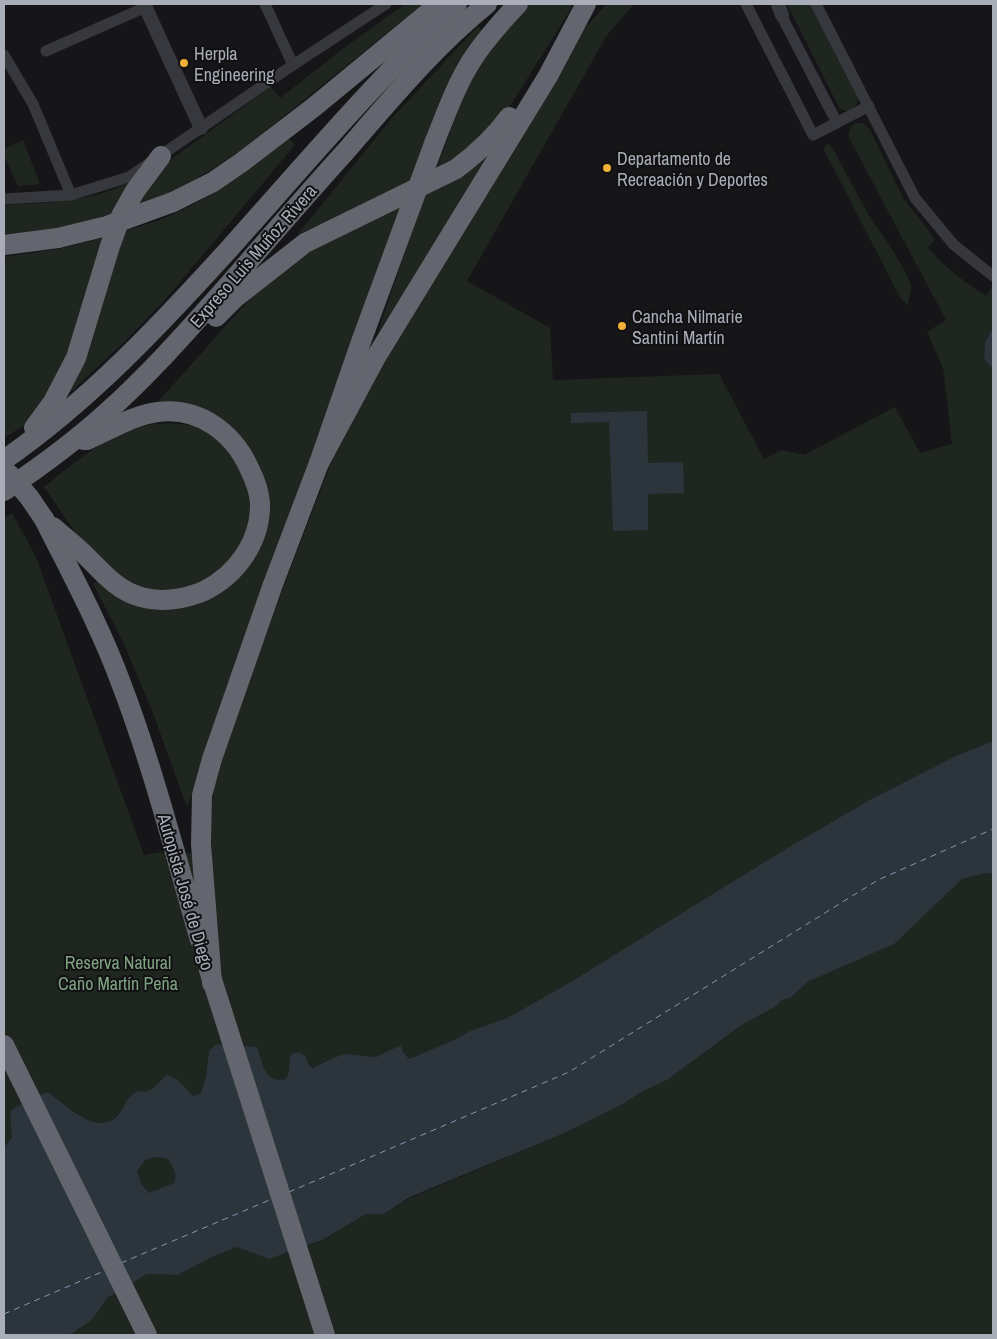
<svg xmlns="http://www.w3.org/2000/svg" width="997" height="1339" viewBox="0 0 997 1339" font-family="'Archivo Narrow',sans-serif">
<rect width="100%" height="100%" fill="#161618"/>
<!-- green -->
<g fill="#1e261f">
<path d="M 405,4 L 423,4 L 248,145 C 210,172 179,191 134,207 L 160,172 L 173,158 L 271,87 L 280,98 L 345,47 Z"/>
<path d="M 525,4 L 574,4 L 500,122 L 435,173 L 469,80 Z"/>
<path d="M 607,4 L 634,4 L 607,35 L 467,281 L 550,328 L 553,380 L 719,374 L 764,459 L 782,450 L 804,455 L 895,407 L 920,453 L 952,444 L 943,368 L 927,332 L 946,320 L 848,136 L 850,128 L 855,123 L 862,123 L 869,128 L 903,198 L 935,239 L 928,248 C 945,267 964,282 986,296 L 991,288 L 993,290 L 993,328 L 985,342 L 984,359 L 993,369 L 993,741 L 956,756 L 873,798 L 569,983 L 507,1018 L 470,1031 L 454,1040 L 409,1059 L 403,1052 L 401,1046 L 376,1057 L 346,1054 L 335,1057 L 311,1068 L 308,1064 L 306,1056 L 298,1052 L 291,1054 C 288,1063 291,1070 286,1079 C 264,1084 263,1064 257,1048 L 216,1044 L 209,1051 L 206,1077 L 201,1093 L 193,1096 L 187,1090 L 162,1079 L 153,1089 L 128,1099 C 104,1148 77,1110 47,1092 L 12,1126 L 12,1137 L 4,1148 L 4,518 L 12,513 L 36,557 L 144,855 L 161,852 L 212,854 L 211,822 L 213,787 L 270,622 L 337,447 L 375,373 L 578,35 Z"/>
<path d="M 787,4 L 811,4 L 858,97 C 857,109 851,113 840,109 Z"/>
<path d="M 478,26 L 485,34 L 409,186 L 298,234 L 392,118 Z"/>
<path d="M 288,138 L 295,145 L 164,301 L 125,341 L 71,392 L 68,389 L 122,232 C 145,225 168,218 190,206 C 225,188 256,162 288,138 Z"/>
<path d="M 23,140 L 40,184 L 18,186 L 4,156 L 4,149 Z"/>
<path d="M 828,144 L 832,147 L 868,214 L 892,249 L 909,279 L 911,289 L 908,305 L 901,299 L 824,150 L 824,147 Z"/>
<path d="M 492,148 L 478,177 L 377,335 L 424,195 Z"/>
<path d="M 129,183 L 117,212 L 62,229 L 4,236 L 4,205 C 47,203 89,202 129,183 Z"/>
<path d="M 404,202 L 210,737 L 189,803 L 186,805 L 153,713 L 123,642 L 93,584 L 100,579 L 86,548 L 44,487 C 89,451 134,411 197,427 C 204,429 211,434 218,438 L 228,423 L 210,413 L 155,405 L 274,272 L 293,255 Z"/>
<path d="M 106,237 L 74,348 L 38,413 L 23,426 L 6,437 L 4,435 L 4,257 L 64,248 Z"/>
<path d="M 986,873 L 993,874 L 993,1335 L 70,1335 L 93,1319 L 107,1298 L 147,1274 L 178,1275 L 212,1257 L 237,1247 L 269,1259 L 322,1240 L 366,1214 L 384,1214 L 410,1198 L 562,1134 L 623,1104 L 643,1091 L 667,1080 L 743,1024 L 775,1007 L 782,1000 L 790,998 L 809,981 L 844,964 L 944,894 L 962,879 Z"/>
<path d="M 157,1157 L 168,1159 C 173,1167 178,1174 175,1183 L 149,1194 L 142,1185 L 137,1172 L 145,1160 Z"/>
</g>
<!-- water -->
<g fill="#2c353c" fill-rule="evenodd">
<path d="M 993,328 L 993,369 L 984,359 L 985,342 Z"/>
<path d="M 647,411 L 648,463 L 683,462 L 684,493 L 648,494 L 648,530 L 613,531 L 609,422 L 571,423 L 571,413 Z"/>
<path d="M 993,741 L 993,874 L 986,873 L 962,879 L 894,944 L 809,981 L 790,998 L 782,1000 L 775,1007 L 743,1024 L 667,1080 L 643,1091 L 623,1104 L 562,1134 L 410,1197 L 384,1214 L 366,1214 L 322,1240 L 269,1259 L 237,1247 L 212,1257 L 178,1275 L 147,1274 L 107,1298 L 93,1319 L 70,1335 L 4,1335 L 4,1148 L 12,1137 L 10,1112 L 16,1107 L 47,1092 C 66,1103 93,1135 115,1118 C 121,1113 124,1105 128,1099 C 131,1096 134,1094 137,1091 C 153,1095 156,1083 167,1075 L 178,1080 L 193,1096 L 201,1093 L 206,1077 L 209,1051 L 216,1044 L 257,1047 C 263,1064 264,1084 286,1079 C 291,1070 288,1063 291,1054 L 299,1052 L 306,1056 L 308,1064 L 312,1068 L 335,1057 L 346,1054 L 376,1057 L 401,1045 L 403,1052 L 409,1059 L 454,1040 L 470,1031 L 507,1018 L 569,983 L 786,849 L 873,798 L 956,756 ZM 157,1157 L 168,1159 C 173,1167 178,1174 174,1183 L 149,1193 L 142,1185 L 137,1172 L 145,1160 Z"/>
</g>
<g fill="none" stroke-linecap="round" stroke-linejoin="round">
<!-- ferry -->
<g stroke="#7f9bb3" stroke-width="1" stroke-dasharray="6 5" stroke-linecap="butt">
<path d="M 289,1192 L 569,1072 L 878,880 L 993,829"/>
<path d="M 121,1263 L 272,1199"/>
<path d="M 4,1314 L 104,1271"/>
</g>
<!-- minor -->
<g stroke="#37383d" stroke-width="11">
<path d="M 265,4 L 293,65"/>
<path d="M 746,4 L 813,135 L 869,106"/>
<path d="M 816,4 L 915,198 L 954,245 L 993,276"/>
<path d="M 778,9 L 837,123"/>
<path d="M 46,51 L 146,7"/>
<path d="M 4,55 L 33,104 L 71,195"/>
<path d="M 4,199 L 71,195 L 129,177 L 293,65 L 386,4"/>
</g>
<!-- tertiary -->
<g stroke="#37383d" stroke-width="14">
<path d="M 144,4 L 201,128"/>
<path d="M 778,4 L 782,15"/>
</g>
<!-- motorway -->
<g stroke="#63666e" stroke-width="20">
<path d="M 435,141 C 446,114 456,85 472,60 C 485,40 501,22 518,4"/>
<path d="M 173,202 L 213,182 L 242,162 L 314,107 L 434,8"/>
<path d="M 4,245 L 58,238"/>
<path d="M 216,317 L 235,298 L 305,243 L 456,169 C 476,154 494,138 509,117"/>
<path d="M 34,428 L 53,402 L 76,358 L 110,246 L 121,216 L 135,191 L 161,156"/>
<path d="M 4,460 C 89,401 160,325 230,248 C 304,165 376,80 457,4"/>
<path d="M 4,491 C 40,467 74,442 106,413 C 151,373 191,327 231,282 C 269,238 307,194 346,151 C 391,99 434,47 487,4"/>
<path d="M 44,519 C 71,573 100,626 121,683 C 153,767 175,854 200,940"/>
<path d="M 53,527 C 64,537 76,546 87,557 C 103,573 118,591 141,597 C 161,603 185,599 204,591 C 238,574 261,540 260,503 C 259,491 255,480 250,470 C 234,433 200,407 158,412 C 133,415 110,430 87,440 L 83,440"/>
<path d="M 209,970 L 325,1335"/>
<path d="M 212,983 L 201,844 L 202,795 L 212,759 L 272,587 L 319,463 L 376,357 L 548,76 L 586,4"/>
<path d="M 4,1045 L 147,1335"/>
</g>
<!-- motorway-bridge -->
<g stroke="#63666e" stroke-width="20">
<path d="M 58,238 L 107,226 L 173,202"/>
<path d="M 319,463 L 362,339 L 435,141"/>
<path d="M 9,474 L 29,497 L 44,519"/>
</g>
</g>
<!-- markers -->
<g fill="#f2b134" stroke="#111113" stroke-width="2">
<circle cx="184" cy="63" r="5"/>
<circle cx="607" cy="168" r="5"/>
<circle cx="622" cy="326" r="5"/>
</g>
<g text-anchor="middle" dominant-baseline="central" stroke-width="4" stroke-linejoin="round" paint-order="stroke">
<!-- poi labels -->
<g font-size="18" fill="#a8adb8" stroke="#111113" text-anchor="start">
<text x="194" y="53">Herpla<tspan x="194" dy="21">Engineering</tspan></text>
<text x="617" y="158">Departamento de<tspan x="617" dy="21">Recreación y Deportes</tspan></text>
<text x="632" y="316">Cancha Nilmarie<tspan x="632" dy="21">Santini Martín</tspan></text>
</g>
<!-- street labels -->
<g font-size="18" fill="#a8adb8" stroke="#111113">
<text transform="translate(253 256) rotate(-49)">Expreso Luis Muñoz Rivera</text>
<text transform="translate(186 892) rotate(74)">Autopista José de Diego</text>
</g>
<!-- park labels -->
<g font-size="18" fill="#7fa381" stroke="#111113">
<text x="118" y="962">Reserva Natural<tspan x="118" dy="21">Caño Martín Peña</tspan></text>
</g>
</g>
<!-- border -->
<rect width="997" height="1339" fill="none" stroke="#a8adb8" stroke-width="10"/>
</svg>
